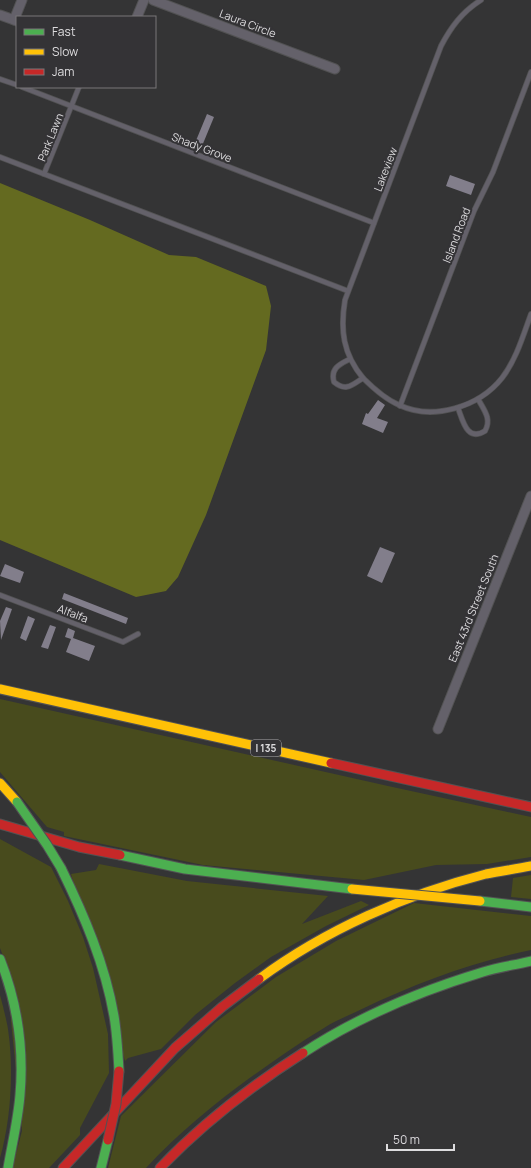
<svg xmlns="http://www.w3.org/2000/svg" width="531" height="1168" viewBox="0 0 531 1168" font-family="Manrope,sans-serif">
<rect width="100%" height="100%" fill="#343435"/>
<!-- green -->
<g fill="#484b1d">
<path d="M 0,699 L 388,786 L 531,817 L 531,857 L 487,864 L 436,865 L 364,880 L 203,865 L 64,836 L 64,832 L 47,827 L 0,772 Z"/>
<path d="M 0,839 L 51,867 L 68,901 L 83,937 L 93,968 L 108,1034 L 109,1073 L 80,1128 L 80,1135 L 49,1168 L 12,1168 L 22,1131 L 5,961 L 0,948 Z"/>
<path d="M 99,864 L 187,881 L 328,896 L 302,924 L 361,901 L 369,905 L 326,926 L 271,957 L 235,983 L 195,1015 L 161,1049 L 128,1058 L 125,1061 L 71,874 L 96,870 Z"/>
<path d="M 531,875 L 531,899 L 511,897 L 513,878 Z"/>
<path d="M 414,903 L 531,916 L 531,950 C 473,962 416,983 362,1009 C 350,1015 336,1020 324,1028 C 299,1043 275,1060 251,1077 C 214,1104 177,1134 146,1168 L 108,1168 L 121,1116 L 216,1022 L 276,977 L 336,941 Z"/>
<path d="M 0,995 C 3,1006 6,1018 8,1029 C 14,1069 11,1119 0,1158 Z"/>
</g>
<!-- water -->
<path fill="#646a20" d="M 0,183 L 90,220 L 169,255 L 196,257 L 266,286 L 271,306 L 266,350 L 206,515 L 178,577 L 166,591 L 136,597 L 0,540 Z"/>
<!-- building -->
<g fill="#827e8b">
<path d="M 207,114 L 214,117 L 202,146 L 195,143 Z"/>
<path d="M 450,175 L 475,184 L 471,195 L 446,186 Z"/>
<path d="M 378,400 L 385,405 L 377,418 L 388,422 L 383,433 L 362,424 L 366,413 L 368,414 Z"/>
<path d="M 380,547 L 395,553 L 382,583 L 367,576 Z"/>
<path d="M 5,564 L 24,572 L 20,583 L 0,576 Z"/>
<path d="M 64,593 L 128,618 L 126,624 L 62,599 Z"/>
<path d="M 6,607 L 12,609 L 1,640 L 0,621 Z"/>
<path d="M 28,616 L 35,619 L 26,641 L 20,638 Z"/>
<path d="M 50,625 L 56,627 L 48,649 L 41,647 Z"/>
<path d="M 68,628 L 75,631 L 73,638 L 95,646 L 89,661 L 66,652 L 71,639 L 65,637 Z"/>
</g>
<g fill="none" stroke-linecap="round" stroke-linejoin="round">
<!-- lane casing -->
<g stroke="#525253" stroke-width="6">
<g id="lane">
<path d="M 0,79 L 17,85"/>
<path d="M 22,87 L 374,223"/>
<path d="M 0,157 L 348,291"/>
<path d="M 44,174 L 79,87"/>
<path d="M 350,359 C 340,364 330,368 334,382 C 346,392 352,385 363,378 C 374,389 385,399 399,405 C 433,421 479,407 502,378 C 516,360 523,336 531,314"/>
<path d="M 363,378 C 343,354 340,330 345,300 L 441,46 C 451,27 462,12 481,0"/>
<path d="M 400,406 L 474,211 L 493,172 L 531,72"/>
<path d="M 458,408 C 463,421 467,442 485,431 C 492,419 484,410 478,399"/>
<path d="M 0,595 L 123,642 L 138,634"/>
</g>
</g>
<!-- street casing -->
<g stroke="#525253" stroke-width="11">
<g id="street">
<path d="M 153,0 L 335,69"/>
<path d="M 0,15 L 17,21"/>
<path d="M 137,17 L 144,0"/>
<path d="M 14,20 L 22,0"/>
<path d="M 438,729 L 531,496"/>
</g>
</g>
<!-- fast casing -->
<g stroke="#525253" stroke-width="11">
<g id="fast">
<path d="M 120,855 L 185,869 L 352,889"/>
<path d="M 61,868 C 84,915 105,964 114,1016 C 117,1034 118,1052 119,1071"/>
<path d="M 480,901 L 531,907"/>
<path d="M 0,959 C 17,1002 24,1049 20,1095 C 18,1120 12,1144 8,1168"/>
<path d="M 303,1053 C 358,1017 420,991 483,972 C 499,967 515,965 531,961"/>
<path d="M 101,1168 L 108,1140"/>
</g>
</g>
<!-- slow casing -->
<g stroke="#525253" stroke-width="11">
<g id="slow">
<path d="M 0,689 L 331,763"/>
<path d="M 0,783 L 17,802"/>
<path d="M 259,979 C 325,930 407,894 486,874 C 501,871 516,869 531,866"/>
</g>
</g>
<!-- jam casing -->
<g stroke="#525253" stroke-width="11">
<g id="jam">
<path d="M 331,763 L 531,807"/>
<path d="M 0,824 L 79,847 L 120,855"/>
<path d="M 63,1168 L 175,1048 L 222,1007 L 259,979"/>
<path d="M 160,1168 C 202,1124 251,1086 303,1053"/>
</g>
</g>
<!-- lane -->
<use href="#lane" stroke="#64616a" stroke-width="4.5"/>
<!-- street -->
<use href="#street" stroke="#64616a" stroke-width="9"/>
<!-- fast -->
<use href="#fast" stroke="#4caf50" stroke-width="9"/>
<!-- slow -->
<use href="#slow" stroke="#ffc107" stroke-width="9"/>
<!-- jam -->
<use href="#jam" stroke="#c62828" stroke-width="9"/>
<!-- fast-bridge casing -->
<g stroke="#525253" stroke-width="11" stroke-linecap="butt">
<path id="fast-bridge" d="M 17,802 L 47,845 L 61,868"/>
</g>
<!-- slow-bridge casing -->
<g stroke="#525253" stroke-width="11" stroke-linecap="butt">
<path id="slow-bridge" d="M 352,889 L 480,901"/>
</g>
<!-- jam-bridge casing -->
<g stroke="#525253" stroke-width="11" stroke-linecap="butt">
<path id="jam-bridge" d="M 108,1140 L 116,1104 L 119,1071"/>
</g>
<!-- fast-bridge -->
<use href="#fast-bridge" stroke="#4caf50" stroke-width="9"/>
<!-- slow-bridge -->
<use href="#slow-bridge" stroke="#ffc107" stroke-width="9"/>
<!-- jam-bridge -->
<use href="#jam-bridge" stroke="#c62828" stroke-width="9"/>
</g>
<g text-anchor="middle" dominant-baseline="central" stroke-width="4" stroke-linejoin="round" paint-order="stroke">
<!-- shield labels -->
<rect fill="#343336" stroke="#aaa9ac" stroke-width="1" x="251" y="740" width="30" height="16" rx="3"/>
<g font-size="10" font-weight="bold" fill="#dddcde">
<text x="266" y="748">I 135</text>
</g>
<!-- street labels -->
<g font-size="11" fill="#dddcde" stroke="#343336">
<text transform="translate(248 23) rotate(21)">Laura Circle</text>
<text transform="translate(50 137) rotate(-68)">Park Lawn</text>
<text transform="translate(202 147) rotate(21)">Shady Grove</text>
<text transform="translate(385 169) rotate(-69)">Lakeview</text>
<text transform="translate(456 235) rotate(-69)">Island Road</text>
<text transform="translate(473 608) rotate(-68)">East 43rd Street South</text>
<text transform="translate(73 613) rotate(21)">Alfalfa</text>
</g>
</g>
<!-- legend -->
<rect x="16" y="16" width="140" height="72" fill="#343336" stroke="#787779"/>
<rect x="24" y="29" width="20" height="6" fill="#4caf50" stroke="#787779"/>
<text x="52" y="36" font-size="12" fill="#dddcde">Fast</text>
<rect x="24" y="49" width="20" height="6" fill="#ffc107" stroke="#787779"/>
<text x="52" y="56" font-size="12" fill="#dddcde">Slow</text>
<rect x="24" y="69" width="20" height="6" fill="#c62828" stroke="#787779"/>
<text x="52" y="76" font-size="12" fill="#dddcde">Jam</text>
<!-- scale -->
<path d="M387 1144v6h67v-6" fill="none" stroke="#dddcde" stroke-width="2"/>
<text x="393" y="1144" font-size="12" fill="#dddcde" stroke="#343336" stroke-width="3" paint-order="stroke">50 m</text>
</svg>
